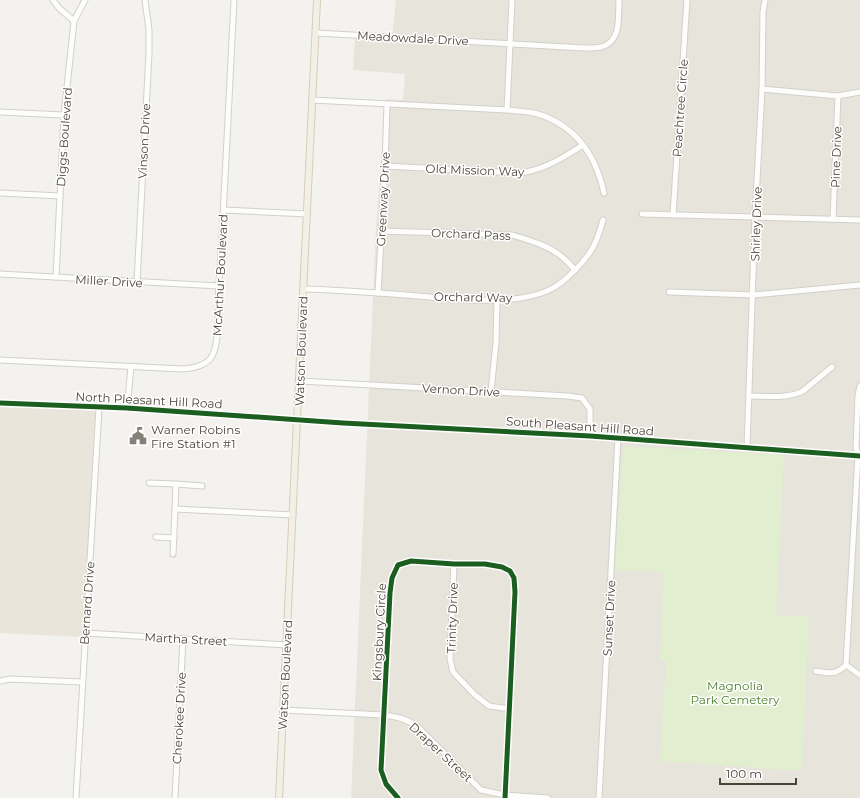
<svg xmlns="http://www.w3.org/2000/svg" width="860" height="798" viewBox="0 0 860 798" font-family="Montserrat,sans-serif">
<rect width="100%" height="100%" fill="#f4f2ee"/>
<!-- residential -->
<path fill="#e7e4dc" d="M 396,0 L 860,0 L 860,798 L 351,798 L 376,228 L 386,99 L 403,100 L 405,74 L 353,70 L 355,37 L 392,38 Z"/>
<!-- education -->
<path fill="#eae5da" d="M 0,406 L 96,410 L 83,637 L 0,633 Z"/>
<!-- green -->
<path fill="#e1eecf" d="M 623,446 L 784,455 L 776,615 L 809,616 L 802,771 L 660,761 L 666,661 L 660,660 L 664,572 L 615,570 Z"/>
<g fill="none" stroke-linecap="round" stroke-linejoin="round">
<!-- minor casing -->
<g stroke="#d2d0cb" stroke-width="7">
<g id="minor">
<path d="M 53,0 L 59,8 L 74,21"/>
<path d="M 316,33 L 585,48 C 590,48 596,48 601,47 C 622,42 618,16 619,0"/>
<path d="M 762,89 L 838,96 L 860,92"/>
<path d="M 312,100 L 507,110 C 517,111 528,111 538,114 C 576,126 596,156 604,193"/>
<path d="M 507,110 L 512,0"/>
<path d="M 0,112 L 64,115"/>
<path d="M 385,166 L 518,173 C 543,171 562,158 583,145"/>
<path d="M 0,193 L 60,196"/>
<path d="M 224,210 L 307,214"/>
<path d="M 642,214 L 860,220"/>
<path d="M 673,215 L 687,0"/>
<path d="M 833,219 L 838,96"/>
<path d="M 381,231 L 512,235 C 529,240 547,245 561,256 C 566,260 571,265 575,270"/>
<path d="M 0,274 L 219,286"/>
<path d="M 56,277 L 64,115 L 74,21 L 85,0"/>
<path d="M 137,282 L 149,53 L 149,30 L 145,0"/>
<path d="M 303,289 C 342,290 380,293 418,296 C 457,299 511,306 547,291 C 559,286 567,278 576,269 C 592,253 597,242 603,220"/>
<path d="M 669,292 L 753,295 L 860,285"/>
<path d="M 378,293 L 385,166 L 387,104"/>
<path d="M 0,360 L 183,369 C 193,368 207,366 212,356 C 221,340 217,303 219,284 C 225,189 229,95 234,0"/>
<path d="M 300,381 L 568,396 L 582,398 L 590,409 L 590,436"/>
<path d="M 860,386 L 858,395 L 856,448 L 858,455 L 846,665 L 860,675"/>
<path d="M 491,391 L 496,343 L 497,299"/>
<path d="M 749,396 C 766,396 788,399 803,391 L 832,367"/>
<path d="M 0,403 L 127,408 L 343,423 L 590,436 L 860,456"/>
<path d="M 127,408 L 131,367"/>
<path d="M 747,448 L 755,217 L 762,89 L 763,12 L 765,0"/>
<path d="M 149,483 L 176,484 L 175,509"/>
<path d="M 176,484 L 202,486"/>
<path d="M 156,537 L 174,538"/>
<path d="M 173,554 L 175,509 L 293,515"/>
<path d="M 454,564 L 450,659 L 453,672 L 475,695 L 489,706 L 510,709"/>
<path d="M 86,633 L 287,645"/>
<path d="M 816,671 C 831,673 834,676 846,665"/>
<path d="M 0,681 L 10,679 L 82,682"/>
<path d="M 283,710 L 384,715 C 398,717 407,719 418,727 L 481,790 L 505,795 L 548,798"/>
<path d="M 76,798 L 99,408"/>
<path d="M 175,798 L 183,638"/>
<path d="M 398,798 L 386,784 L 381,770 L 390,593 L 392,578 L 398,565 L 411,561 L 454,564 L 485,564 L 502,567 L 510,571 L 514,578 L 515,592 L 505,798"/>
<path d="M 599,798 L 618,438"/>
</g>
</g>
<!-- major casing -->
<g stroke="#d6cebb" stroke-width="8">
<path id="major" d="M 279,798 L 317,0"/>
</g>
<!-- minor -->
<use href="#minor" stroke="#fdfdfc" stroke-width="5"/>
<!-- major -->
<use href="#major" stroke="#f2efe6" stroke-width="6"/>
<!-- cycleway casing -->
<g stroke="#fff" stroke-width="8">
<g id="cycleway">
<path d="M 0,403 L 127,408 L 343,423 L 590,436 L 860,456"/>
<path d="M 398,798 L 386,784 L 381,770 L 390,593 L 392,578 L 398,565 L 411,561 L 454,564 L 485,564 L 502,567 L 510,571 L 514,578 L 515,592 L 505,798"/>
</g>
</g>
<!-- cycleway -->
<use href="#cycleway" stroke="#1b5e20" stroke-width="5"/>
</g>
<!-- icons -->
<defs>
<g id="civic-bare" transform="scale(1.38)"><path d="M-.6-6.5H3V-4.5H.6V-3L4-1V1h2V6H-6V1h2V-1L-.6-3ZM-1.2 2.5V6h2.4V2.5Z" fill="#868178" stroke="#fff" stroke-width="2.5" paint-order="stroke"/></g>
</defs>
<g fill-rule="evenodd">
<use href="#civic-bare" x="138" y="436"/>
</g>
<g text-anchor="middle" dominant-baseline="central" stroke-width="3" stroke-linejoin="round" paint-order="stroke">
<!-- street labels -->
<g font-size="12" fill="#4b4439" stroke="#fff">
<text transform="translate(413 38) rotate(3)">Meadowdale Drive</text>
<text transform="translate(680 108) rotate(-86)">Peachtree Circle</text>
<text transform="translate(64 137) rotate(-86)">Diggs Boulevard</text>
<text transform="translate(144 141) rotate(-87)">Vinson Drive</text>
<text transform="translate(836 157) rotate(-88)">Pine Drive</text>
<text transform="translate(475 170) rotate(2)">Old Mission Way</text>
<text transform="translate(383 199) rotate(-87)">Greenway Drive</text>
<text transform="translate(756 224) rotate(-88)">Shirley Drive</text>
<text transform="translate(471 234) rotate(2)">Orchard Pass</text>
<text transform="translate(220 275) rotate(-87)">McArthur Boulevard</text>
<text transform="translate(109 281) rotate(3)">Miller Drive</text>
<text transform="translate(473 297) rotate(1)">Orchard Way</text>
<text transform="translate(301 351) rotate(-88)">Watson Boulevard</text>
<text transform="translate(461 390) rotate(3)">Vernon Drive</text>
<text transform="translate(149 400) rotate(3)">North Pleasant Hill Road</text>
<text transform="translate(580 426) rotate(4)">South Pleasant Hill Road</text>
<text transform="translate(87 603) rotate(-86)">Bernard Drive</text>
<text transform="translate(452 618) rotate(-88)">Trinity Drive</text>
<text transform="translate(609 618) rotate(-87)">Sunset Drive</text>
<text transform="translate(379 632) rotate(-87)">Kingsbury Circle</text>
<text transform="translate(186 639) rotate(3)">Martha Street</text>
<text transform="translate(285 675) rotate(-87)">Watson Boulevard</text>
<text transform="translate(179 718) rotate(-87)">Cherokee Drive</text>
<text transform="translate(441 752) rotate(43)">Draper Street</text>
</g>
<!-- poi labels -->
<g font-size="12" fill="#4b4439" stroke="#fff" text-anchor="start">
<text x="151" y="429">Warner Robins<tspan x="151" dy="14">Fire Station #1</tspan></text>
</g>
<!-- park labels -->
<g font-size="12" fill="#4a7f2a" stroke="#fff">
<text x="735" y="685">Magnolia<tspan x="735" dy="14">Park Cemetery</tspan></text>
</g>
</g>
<!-- scale -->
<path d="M720 778v6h76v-6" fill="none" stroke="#4b4439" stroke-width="2"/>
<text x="726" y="778" font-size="12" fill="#4b4439" stroke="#ffffff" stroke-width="3" paint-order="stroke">100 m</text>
</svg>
